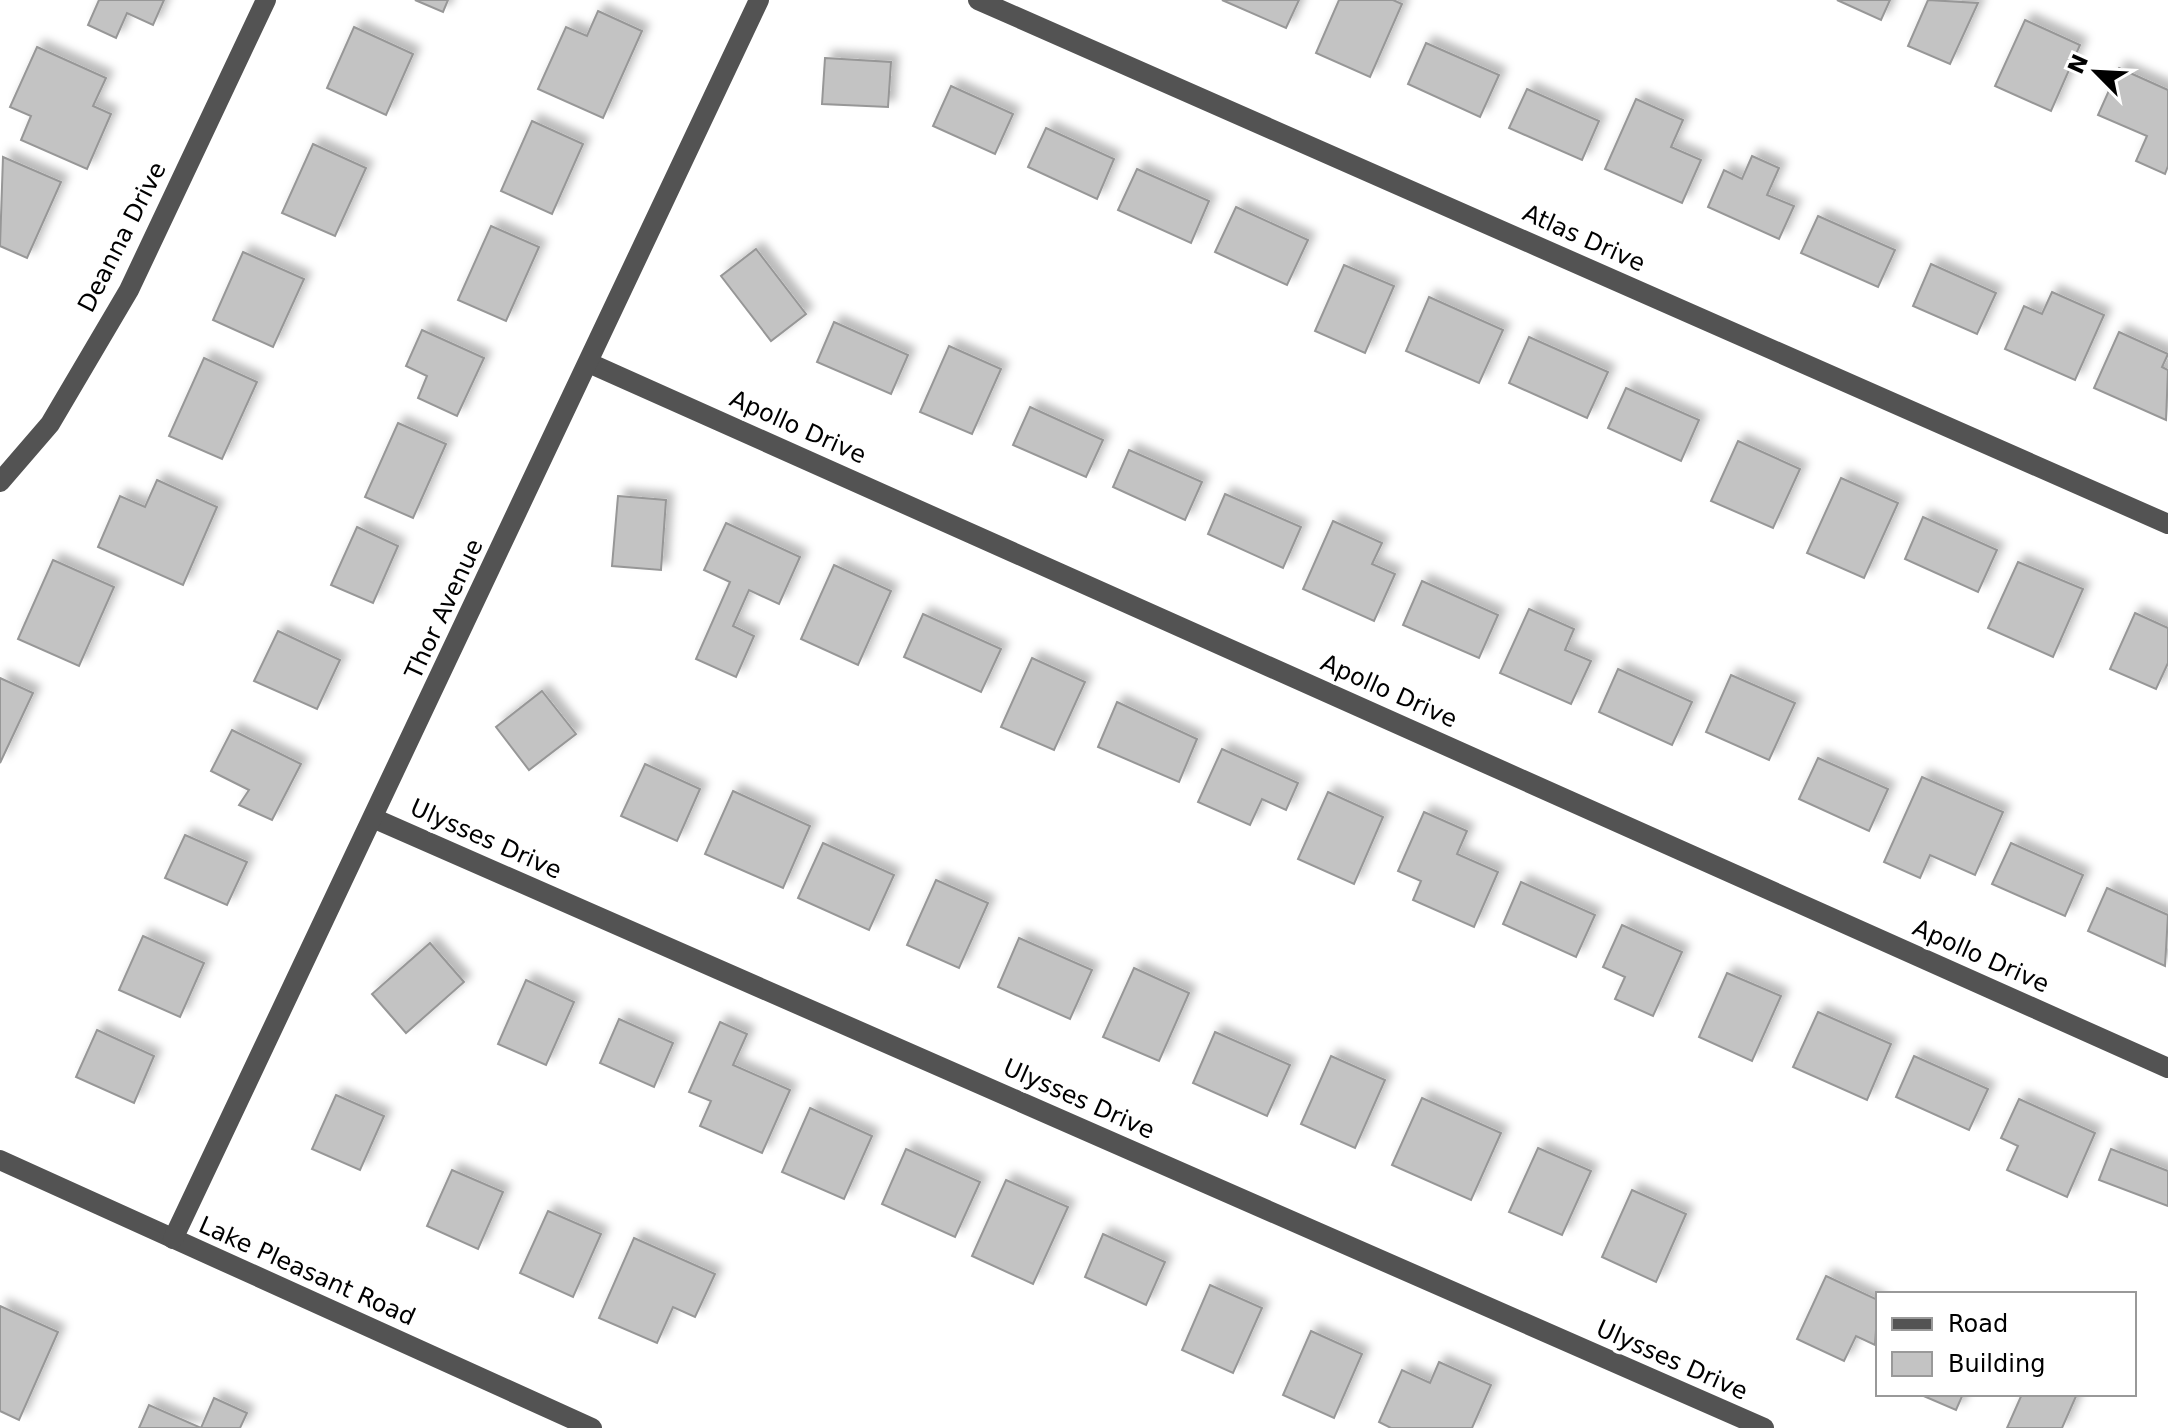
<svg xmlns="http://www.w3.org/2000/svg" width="2168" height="1428" viewBox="0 0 2168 1428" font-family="'DejaVu Sans',sans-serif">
<defs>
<filter id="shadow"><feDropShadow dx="7" dy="-7" stdDeviation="4" flood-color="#0004"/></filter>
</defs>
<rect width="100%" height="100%" fill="#fff"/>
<!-- building -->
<g fill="#c3c3c3" stroke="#979797" stroke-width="2" filter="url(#shadow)">
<path d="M 99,0 L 164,0 L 153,25 L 127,13 L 116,38 L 88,25 Z"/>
<path d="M 415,0 L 448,0 L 443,12 Z"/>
<path d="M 1222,0 L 1299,0 L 1286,28 Z"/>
<path d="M 1339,0 L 1393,0 L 1402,4 L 1370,77 L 1316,53 Z"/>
<path d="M 1837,0 L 1890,0 L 1881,20 Z"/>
<path d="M 1928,0 L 1978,3 L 1950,64 L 1908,46 Z"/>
<path d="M 598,11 L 642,31 L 603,118 L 538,89 L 566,27 L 587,36 Z"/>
<path d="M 2025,20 L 2080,45 L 2051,111 L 1995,86 Z"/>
<path d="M 354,27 L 413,54 L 386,115 L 327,88 Z"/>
<path d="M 1426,43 L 1499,75 L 1480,117 L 1408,84 Z"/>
<path d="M 37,47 L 106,78 L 93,106 L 111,114 L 87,169 L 21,140 L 31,116 L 10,107 Z"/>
<path d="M 825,58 L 891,62 L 888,107 L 822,104 Z"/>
<path d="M 2119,68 L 2168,90 L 2168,166 L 2165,174 L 2136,161 L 2147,136 L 2098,115 Z"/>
<path d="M 951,86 L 1013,114 L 995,154 L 933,126 Z"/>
<path d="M 1527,89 L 1599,121 L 1582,160 L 1509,128 Z"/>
<path d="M 1636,99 L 1683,120 L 1671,147 L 1701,160 L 1682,203 L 1605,169 Z"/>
<path d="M 532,121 L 583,144 L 552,214 L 501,191 Z"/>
<path d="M 1046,128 L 1114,159 L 1097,199 L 1028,167 Z"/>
<path d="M 313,144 L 366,168 L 335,236 L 282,213 Z"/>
<path d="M 1752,156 L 1779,168 L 1767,195 L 1794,206 L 1779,239 L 1708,207 L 1724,170 L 1742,179 Z"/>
<path d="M 3,157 L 61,182 L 27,258 L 0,246 Z"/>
<path d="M 1137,169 L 1209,201 L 1191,243 L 1118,210 Z"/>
<path d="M 1236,207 L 1308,240 L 1287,285 L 1215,252 Z"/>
<path d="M 1818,216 L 1895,250 L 1878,287 L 1801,253 Z"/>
<path d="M 491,226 L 539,247 L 506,321 L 458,300 Z"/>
<path d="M 756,249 L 806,314 L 771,341 L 721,276 Z"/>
<path d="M 243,252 L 304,279 L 273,347 L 213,320 Z"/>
<path d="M 1931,264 L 1996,293 L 1977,334 L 1913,306 Z"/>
<path d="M 1344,265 L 1394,286 L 1365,353 L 1315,331 Z"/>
<path d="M 2052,292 L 2104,315 L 2075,380 L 2005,349 L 2024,306 L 2042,314 Z"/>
<path d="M 1429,297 L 1503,330 L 1479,383 L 1406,351 Z"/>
<path d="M 834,322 L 908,355 L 891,394 L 817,362 Z"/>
<path d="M 422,330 L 484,358 L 457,416 L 418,398 L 427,376 L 406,366 Z"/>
<path d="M 2119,332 L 2168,354 L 2162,367 L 2168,370 L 2166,420 L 2094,388 Z"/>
<path d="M 1529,337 L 1608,372 L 1587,418 L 1509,383 Z"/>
<path d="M 949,346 L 1001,369 L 972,434 L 920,412 Z"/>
<path d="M 204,358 L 257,382 L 222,459 L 169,436 Z"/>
<path d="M 1626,388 L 1699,420 L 1681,461 L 1608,428 Z"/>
<path d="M 1030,407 L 1103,440 L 1086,477 L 1013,445 Z"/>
<path d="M 398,423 L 446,444 L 413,518 L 365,497 Z"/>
<path d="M 1738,441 L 1800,469 L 1773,528 L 1711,501 Z"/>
<path d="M 1129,450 L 1202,482 L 1185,520 L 1113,487 Z"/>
<path d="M 1841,478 L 1898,503 L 1864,578 L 1807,553 Z"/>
<path d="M 157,480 L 217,507 L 183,585 L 98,547 L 120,496 L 145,507 Z"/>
<path d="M 1225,494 L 1301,527 L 1283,568 L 1208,534 Z"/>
<path d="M 618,496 L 666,500 L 661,570 L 612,566 Z"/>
<path d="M 1923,517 L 1997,550 L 1978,592 L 1905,559 Z"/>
<path d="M 1333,521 L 1382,543 L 1372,564 L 1395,574 L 1374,621 L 1303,589 Z"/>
<path d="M 726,523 L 800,557 L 779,604 L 749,590 L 733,626 L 754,636 L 736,677 L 696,659 L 730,582 L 704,570 Z"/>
<path d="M 357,527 L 398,546 L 373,603 L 331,585 Z"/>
<path d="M 53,560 L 114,587 L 79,666 L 18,639 Z"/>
<path d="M 2018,562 L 2083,589 L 2053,657 L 1988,628 Z"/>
<path d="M 834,565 L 891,591 L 858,665 L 801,639 Z"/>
<path d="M 1422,581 L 1498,615 L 1479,658 L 1403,625 Z"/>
<path d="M 1529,609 L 1574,629 L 1565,650 L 1591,661 L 1571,704 L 1500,673 Z"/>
<path d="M 2135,613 L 2168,628 L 2168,663 L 2156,689 L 2110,669 Z"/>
<path d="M 923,614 L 1001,649 L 981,692 L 904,657 Z"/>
<path d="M 278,631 L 340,660 L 317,709 L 254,681 Z"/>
<path d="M 1032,658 L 1085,682 L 1054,750 L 1001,727 Z"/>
<path d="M 1618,669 L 1692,702 L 1672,745 L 1599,712 Z"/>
<path d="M 1731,675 L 1795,703 L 1769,760 L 1706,732 Z"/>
<path d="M 0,678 L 33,693 L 0,763 Z"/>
<path d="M 542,691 L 576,734 L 529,770 L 496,727 Z"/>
<path d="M 1117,702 L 1197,739 L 1179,782 L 1098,747 Z"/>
<path d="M 232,730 L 301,764 L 272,820 L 239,805 L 249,790 L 211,771 Z"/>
<path d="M 1222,749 L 1298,783 L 1286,810 L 1262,799 L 1250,825 L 1198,802 Z"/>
<path d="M 1818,758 L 1888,789 L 1869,831 L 1799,799 Z"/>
<path d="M 645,764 L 700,789 L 677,841 L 621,816 Z"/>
<path d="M 1922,777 L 2003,812 L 1975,875 L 1930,855 L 1920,878 L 1884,862 Z"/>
<path d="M 733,791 L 810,826 L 783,888 L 705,854 Z"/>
<path d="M 1328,792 L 1383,817 L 1354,884 L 1298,859 Z"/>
<path d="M 1424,812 L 1467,831 L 1457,854 L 1498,872 L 1474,927 L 1413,900 L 1421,881 L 1398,871 Z"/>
<path d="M 185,835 L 247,862 L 227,905 L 165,878 Z"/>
<path d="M 823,843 L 894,875 L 869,930 L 798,898 Z"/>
<path d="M 2011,843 L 2083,875 L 2065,916 L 1992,884 Z"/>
<path d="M 936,880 L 988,903 L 959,968 L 907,945 Z"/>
<path d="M 1521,882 L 1595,915 L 1576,957 L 1503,924 Z"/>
<path d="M 2107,888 L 2168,915 L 2165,966 L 2088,931 Z"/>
<path d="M 1622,925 L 1682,952 L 1653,1016 L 1615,999 L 1625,977 L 1603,967 Z"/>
<path d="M 143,936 L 204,963 L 180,1017 L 119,990 Z"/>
<path d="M 1019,938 L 1092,970 L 1070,1019 L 998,987 Z"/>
<path d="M 430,943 L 464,982 L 406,1033 L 372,994 Z"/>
<path d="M 1134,968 L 1189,993 L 1159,1061 L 1103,1037 Z"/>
<path d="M 1727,973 L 1781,996 L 1752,1061 L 1699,1037 Z"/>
<path d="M 526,980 L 574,1002 L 546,1065 L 498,1044 Z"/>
<path d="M 1818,1012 L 1891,1044 L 1867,1100 L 1793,1067 Z"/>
<path d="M 619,1019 L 673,1043 L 654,1087 L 600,1063 Z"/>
<path d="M 720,1022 L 747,1034 L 733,1065 L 790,1090 L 762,1153 L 700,1126 L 711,1101 L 689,1092 Z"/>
<path d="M 97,1030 L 154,1056 L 134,1103 L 76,1077 Z"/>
<path d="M 1215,1032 L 1290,1065 L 1267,1116 L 1193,1083 Z"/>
<path d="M 1331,1056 L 1385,1080 L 1355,1148 L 1301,1124 Z"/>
<path d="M 1914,1056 L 1988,1089 L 1969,1130 L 1896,1097 Z"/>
<path d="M 336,1095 L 384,1116 L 360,1170 L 312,1149 Z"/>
<path d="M 1422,1098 L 1501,1133 L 1471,1200 L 1392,1165 Z"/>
<path d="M 2019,1099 L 2095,1133 L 2067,1197 L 2007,1170 L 2018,1146 L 2001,1138 Z"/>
<path d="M 810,1108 L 872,1136 L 844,1199 L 782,1172 Z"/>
<path d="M 1538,1148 L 1591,1171 L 1562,1235 L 1509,1212 Z"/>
<path d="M 906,1149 L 980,1182 L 955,1237 L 882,1204 Z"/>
<path d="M 2111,1149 L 2168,1171 L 2168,1206 L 2099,1180 Z"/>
<path d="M 452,1170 L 503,1192 L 478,1249 L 427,1226 Z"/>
<path d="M 1006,1180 L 1068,1207 L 1033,1284 L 972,1256 Z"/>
<path d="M 1632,1190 L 1686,1214 L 1656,1282 L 1602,1257 Z"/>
<path d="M 548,1211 L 601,1234 L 573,1297 L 520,1273 Z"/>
<path d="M 1103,1234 L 1165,1262 L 1146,1305 L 1085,1277 Z"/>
<path d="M 634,1238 L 715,1274 L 695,1317 L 673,1307 L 657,1343 L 599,1318 Z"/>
<path d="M 1826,1276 L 1878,1300 L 1875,1345 L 1856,1336 L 1844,1361 L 1797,1339 Z"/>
<path d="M 1210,1285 L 1262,1308 L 1233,1373 L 1182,1350 Z"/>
<path d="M 0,1306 L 58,1332 L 19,1420 L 0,1411 Z"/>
<path d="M 1311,1331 L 1362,1354 L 1334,1418 L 1283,1395 Z"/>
<path d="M 1439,1362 L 1491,1385 L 1472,1428 L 1391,1428 L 1379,1422 L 1402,1370 L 1430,1383 Z"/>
<path d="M 1919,1394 L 1963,1394 L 1956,1410 Z"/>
<path d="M 2022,1394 L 2077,1394 L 2062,1428 L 2007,1428 Z"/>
<path d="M 214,1398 L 247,1413 L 240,1428 L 139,1428 L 149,1405 L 201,1428 Z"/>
</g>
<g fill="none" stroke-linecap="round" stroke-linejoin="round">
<!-- minor -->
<g stroke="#535353" stroke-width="20">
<path d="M 978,0 L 2168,524"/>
<path d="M 589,363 L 2168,1068"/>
<path d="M 0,482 L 50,424 L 129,290 L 266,0"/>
<path d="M 373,818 L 1764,1428"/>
<path d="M 0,1160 L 592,1428"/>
<path d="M 173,1239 L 759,0"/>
</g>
</g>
<g text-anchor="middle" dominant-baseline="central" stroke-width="7" stroke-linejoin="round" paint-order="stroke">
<!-- street labels -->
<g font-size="24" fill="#000" stroke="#fff">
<text transform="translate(122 237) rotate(-63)">Deanna Drive</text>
<text transform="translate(1584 238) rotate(24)">Atlas Drive</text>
<text transform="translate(798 427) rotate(24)">Apollo Drive</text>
<text transform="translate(444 609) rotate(-65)">Thor Avenue</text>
<text transform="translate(1389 691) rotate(24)">Apollo Drive</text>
<text transform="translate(486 839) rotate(24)">Ulysses Drive</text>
<text transform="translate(1981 956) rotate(24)">Apollo Drive</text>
<text transform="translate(1079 1099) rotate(24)">Ulysses Drive</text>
<text transform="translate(307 1271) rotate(24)">Lake Pleasant Road</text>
<text transform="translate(1672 1360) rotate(24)">Ulysses Drive</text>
</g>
</g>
<!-- legend -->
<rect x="1876" y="1292" width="260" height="104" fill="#ffffff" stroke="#999999" stroke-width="2"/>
<rect x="1892" y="1318" width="40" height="12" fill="#535353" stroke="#999999" stroke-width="2"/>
<text x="1948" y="1332" font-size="24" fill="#000000">Road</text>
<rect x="1892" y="1352" width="40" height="24" fill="#c3c3c3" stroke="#999999" stroke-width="2"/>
<text x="1948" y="1372" font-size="24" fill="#000000">Building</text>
<!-- north arrow -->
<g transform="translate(2096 72) rotate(294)" stroke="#ffffff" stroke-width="6" paint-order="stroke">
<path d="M0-6L14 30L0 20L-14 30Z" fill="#000000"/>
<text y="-12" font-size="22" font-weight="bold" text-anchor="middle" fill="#000000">N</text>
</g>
</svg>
